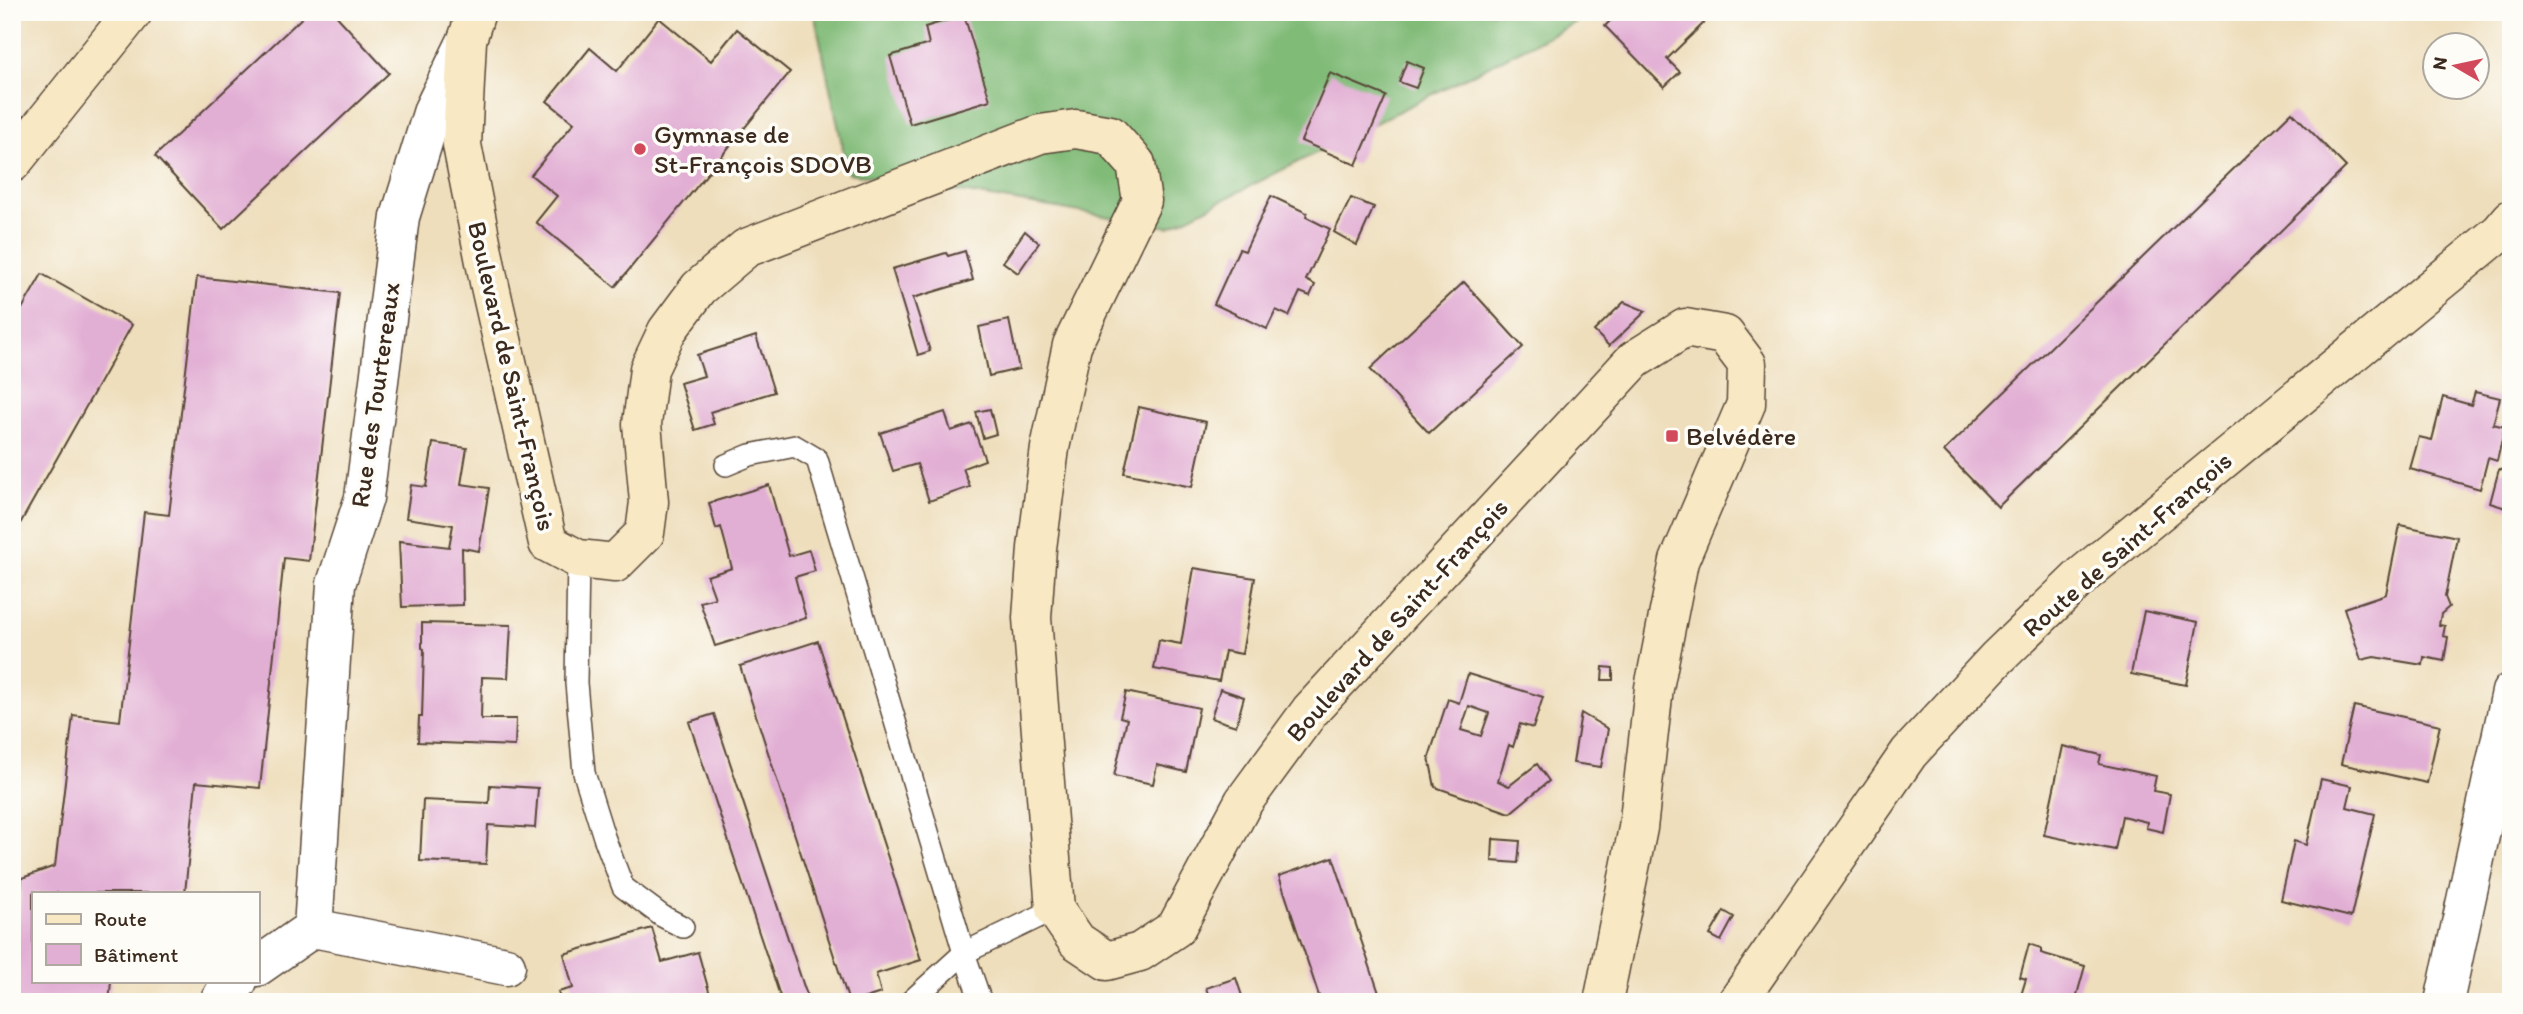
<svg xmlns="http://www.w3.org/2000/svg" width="2523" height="1014" viewBox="0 0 2523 1014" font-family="Itim,sans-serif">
<rect width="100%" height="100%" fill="#fdfcf7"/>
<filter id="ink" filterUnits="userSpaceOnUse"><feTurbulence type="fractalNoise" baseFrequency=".0143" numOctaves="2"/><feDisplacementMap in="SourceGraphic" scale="14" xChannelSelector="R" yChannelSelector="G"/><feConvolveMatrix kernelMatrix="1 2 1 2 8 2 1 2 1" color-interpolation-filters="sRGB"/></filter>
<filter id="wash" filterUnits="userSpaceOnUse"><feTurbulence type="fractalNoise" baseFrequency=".00686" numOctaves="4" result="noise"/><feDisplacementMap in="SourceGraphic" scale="28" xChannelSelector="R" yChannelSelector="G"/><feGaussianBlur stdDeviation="1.57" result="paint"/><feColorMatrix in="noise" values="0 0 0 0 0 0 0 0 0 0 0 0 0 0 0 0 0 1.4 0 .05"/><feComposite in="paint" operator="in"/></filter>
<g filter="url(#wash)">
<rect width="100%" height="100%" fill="#eedebc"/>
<!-- forest -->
<path fill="#81bb78" stroke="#5e724b" stroke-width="2" d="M 814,12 L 1596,12 L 1169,227 L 848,173 Z"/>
<g id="blocks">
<!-- building -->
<g fill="#e2afd4" fill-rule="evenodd">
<path d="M 308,12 L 333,12 L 389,73 L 223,229 L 155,156 Z"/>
<path d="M 1619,12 L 1710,12 L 1712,15 L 1667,59 L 1680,72 L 1664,87 L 1605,26 Z"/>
<path d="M 964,15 L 990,100 L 910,124 L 890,56 L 929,44 L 925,27 Z"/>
<path d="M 659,18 L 711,61 L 737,29 L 790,72 L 615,287 L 536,222 L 557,196 L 531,175 L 574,123 L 547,101 L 590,48 L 617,71 Z"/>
<path d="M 1407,61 L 1424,68 L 1416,88 L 1399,82 Z"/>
<path d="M 1330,73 L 1386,96 L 1356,165 L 1301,141 Z"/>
<path d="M 2292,112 L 2346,167 L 1998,507 L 1944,451 Z"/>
<path d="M 1271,196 L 1307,213 L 1306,217 L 1330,229 L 1306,280 L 1315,285 L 1310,296 L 1300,292 L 1289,316 L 1276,310 L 1267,329 L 1214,304 L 1239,249 L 1245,251 Z"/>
<path d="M 1351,198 L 1374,207 L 1357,245 L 1334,232 Z"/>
<path d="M 1025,231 L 1039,243 L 1018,273 L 1003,262 Z"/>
<path d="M 965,251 L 973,280 L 913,298 L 930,351 L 918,355 L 892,269 L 946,253 L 948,256 Z"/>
<path d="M 42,274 L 132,325 L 12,538 L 12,326 Z"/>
<path d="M 197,277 L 340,293 L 309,561 L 284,558 L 260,788 L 196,782 L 185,893 L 33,893 L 33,981 L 111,981 L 109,1002 L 12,1002 L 22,878 L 55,866 L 73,715 L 120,721 L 144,512 L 169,515 Z"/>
<path d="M 1464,282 L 1523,347 L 1429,433 L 1370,369 Z"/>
<path d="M 1624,302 L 1646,311 L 1609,346 L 1594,331 Z"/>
<path d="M 1009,320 L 1019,369 L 989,376 L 979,327 Z"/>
<path d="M 756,336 L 774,392 L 710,412 L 714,424 L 695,430 L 680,383 L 704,376 L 697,355 Z"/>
<path d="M 2475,392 L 2500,398 L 2493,424 L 2505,427 L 2497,461 L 2488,458 L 2480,489 L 2410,469 L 2419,437 L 2432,440 L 2443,397 L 2471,405 Z"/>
<path d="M 1139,407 L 1206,422 L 1192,487 L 1124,473 Z"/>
<path d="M 990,409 L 996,434 L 983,438 L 976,412 Z"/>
<path d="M 945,412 L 951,431 L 972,424 L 985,460 L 963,468 L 970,487 L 929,501 L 917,464 L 893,471 L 880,433 Z"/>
<path d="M 433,443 L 467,448 L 461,484 L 489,488 L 479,551 L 462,548 L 463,605 L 402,607 L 399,541 L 449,547 L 453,525 L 406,518 L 411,485 L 426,487 Z"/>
<path d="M 2499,469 L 2511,473 L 2509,509 L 2490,503 Z"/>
<path d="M 769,485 L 789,556 L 809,550 L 815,571 L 795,577 L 806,618 L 715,646 L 700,602 L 715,598 L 707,576 L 732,568 L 721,527 L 716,529 L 709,503 Z"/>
<path d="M 2400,525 L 2457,537 L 2445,597 L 2449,607 L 2441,614 L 2439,625 L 2445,626 L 2443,636 L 2448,637 L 2444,661 L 2424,657 L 2423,665 L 2374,657 L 2361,660 L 2344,608 L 2386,594 Z"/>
<path d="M 1194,568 L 1255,578 L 1242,654 L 1225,651 L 1219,681 L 1154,669 L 1159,640 L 1181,644 Z"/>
<path d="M 2144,611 L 2198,622 L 2186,685 L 2131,674 Z"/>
<path d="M 422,623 L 511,625 L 508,678 L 482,677 L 481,719 L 516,719 L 515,746 L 418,742 L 419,717 L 422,717 L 424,649 L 422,648 Z"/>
<path d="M 818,641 L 921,960 L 876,974 L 881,993 L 853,1002 L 849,1002 L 740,666 Z"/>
<path d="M 1603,667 L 1613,668 L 1613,680 L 1602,680 Z"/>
<path d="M 1468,674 L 1543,697 L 1533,728 L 1520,724 L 1513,747 L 1509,745 L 1498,781 L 1509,786 L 1537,764 L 1549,781 L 1510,813 L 1435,787 L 1429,757 L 1448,699 L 1459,703 ZM 1469,706 L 1489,713 L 1481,736 L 1461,730 Z"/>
<path d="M 1220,689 L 1244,697 L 1236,726 L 1211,718 Z"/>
<path d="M 1126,692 L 1199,708 L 1186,772 L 1157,765 L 1153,784 L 1114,776 L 1127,719 L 1120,717 Z"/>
<path d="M 2354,706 L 2440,725 L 2427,783 L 2341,764 Z"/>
<path d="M 1581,713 L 1608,729 L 1601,767 L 1573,763 Z"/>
<path d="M 714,714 L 809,1002 L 782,1002 L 689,722 Z"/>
<path d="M 2063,746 L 2101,755 L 2099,764 L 2156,776 L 2153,791 L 2170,794 L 2163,832 L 2146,828 L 2147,822 L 2122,816 L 2115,850 L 2044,835 Z"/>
<path d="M 2321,779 L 2352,786 L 2347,807 L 2375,814 L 2351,917 L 2281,900 L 2294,841 L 2306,845 Z"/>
<path d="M 490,785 L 538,788 L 535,828 L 488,825 L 486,864 L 420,861 L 423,800 L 489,803 Z"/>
<path d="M 1493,839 L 1520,841 L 1518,863 L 1492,861 Z"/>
<path d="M 1333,857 L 1382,1002 L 1321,1002 L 1279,876 Z"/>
<path d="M 1724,911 L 1734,917 L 1721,941 L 1710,935 Z"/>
<path d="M 652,928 L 662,962 L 698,952 L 712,1002 L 561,1002 L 558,992 L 573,988 L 564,954 Z"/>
<path d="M 2029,944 L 2041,948 L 2041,953 L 2085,966 L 2075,1002 L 2019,1002 L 2026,979 L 2020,977 Z"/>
<path d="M 1236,978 L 1244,1002 L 1211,1002 L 1206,988 Z"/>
</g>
</g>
</g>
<g filter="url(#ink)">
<use href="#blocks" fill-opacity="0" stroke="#564536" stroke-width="2"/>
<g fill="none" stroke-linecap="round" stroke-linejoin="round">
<!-- service casing -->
<g stroke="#564536" stroke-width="24">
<g id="service">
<path d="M 726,465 L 750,455 L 795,446 L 817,459 L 964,953 L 981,1002"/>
<path d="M 578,559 L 576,683 L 584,773 L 604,837 L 623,887 L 662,916 L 683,927"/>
<path d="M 910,1002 L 964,953 L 1055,909"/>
</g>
</g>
<!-- minor casing -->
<g stroke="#564536" stroke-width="41">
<g id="minor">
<path d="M 313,928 L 506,966"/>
<path d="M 257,967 L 313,928 L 336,584 L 364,498 L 400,217 L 433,110 L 467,40"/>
<path d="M 219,1002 L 226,990 L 238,981"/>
<path d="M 2444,1002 L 2511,692"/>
</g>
</g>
<!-- secondary casing -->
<g stroke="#564536" stroke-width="41">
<g id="secondary">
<path d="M 476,12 L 467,40 L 462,145 L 489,282 L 548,543 L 578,559 L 615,563 L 645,533 L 649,502 L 642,424 L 649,369 L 667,331 L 699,288 L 746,248 L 1040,134 L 1076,129 L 1110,135 L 1136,164 L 1142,201 L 1072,345 L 1050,448 L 1037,548 L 1032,618 L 1055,909 L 1077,941 L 1107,961 L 1140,952 L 1176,928 L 1244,801 L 1310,711 L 1634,360 L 1685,328 L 1725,335 L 1747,364 L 1746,404 L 1679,561 L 1654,688 L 1638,828 L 1603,1002"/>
<path d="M 12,163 L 133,12"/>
<path d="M 1737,1002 L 1909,753 L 1997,658 L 2084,574 L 2500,232 L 2511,219"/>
</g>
</g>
<!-- service -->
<use href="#service" stroke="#fff" stroke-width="21"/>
<!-- minor -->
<use href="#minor" stroke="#fff" stroke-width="38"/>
<!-- secondary -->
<use href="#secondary" stroke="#f8e8c3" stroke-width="38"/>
</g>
</g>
<!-- markers -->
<g fill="#d1495b" stroke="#fdfcf7" stroke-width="2.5">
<circle cx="640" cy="149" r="7"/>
<rect x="1665" y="429" width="14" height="14" rx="3.5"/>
</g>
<g text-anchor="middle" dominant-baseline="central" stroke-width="7" stroke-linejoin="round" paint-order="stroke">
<!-- poi labels -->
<g font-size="26" fill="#3b2a1e" stroke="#fdfcf7" text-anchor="start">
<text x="654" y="134">Gymnase de<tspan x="654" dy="30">St-François SDOVB</tspan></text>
<text x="1686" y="436">Belvédère</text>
</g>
<!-- street labels -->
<g font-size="26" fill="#3b2a1e" stroke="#fdfcf7">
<text transform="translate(512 376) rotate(77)">Boulevard de Saint-François</text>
<text transform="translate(375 395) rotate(-82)">Rue des Tourtereaux</text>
<text transform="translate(2127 544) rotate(-41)">Route de Saint-François</text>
<text transform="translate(1397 620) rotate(-48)">Boulevard de Saint-François</text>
</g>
</g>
<!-- margin -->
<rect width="2523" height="1014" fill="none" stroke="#fdfcf7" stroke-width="42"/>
<!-- legend -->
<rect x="32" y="892" width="228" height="91" fill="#fdfcf7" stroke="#afa8a0" stroke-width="2"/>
<rect x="46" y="914" width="35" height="10" fill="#f8e8c3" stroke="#afa8a0" stroke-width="2"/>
<text x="94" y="926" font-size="21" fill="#3b2a1e">Route</text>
<rect x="46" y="944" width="35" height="21" fill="#e2afd4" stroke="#afa8a0" stroke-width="2"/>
<text x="94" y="962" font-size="21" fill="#3b2a1e">Bâtiment</text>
<!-- north arrow -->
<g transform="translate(2456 66) rotate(279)"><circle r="33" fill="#fdfcf7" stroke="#afa8a0" stroke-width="2"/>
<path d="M0-5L12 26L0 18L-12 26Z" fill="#d1495b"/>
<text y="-10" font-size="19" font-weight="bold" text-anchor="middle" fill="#3b2a1e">N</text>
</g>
</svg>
